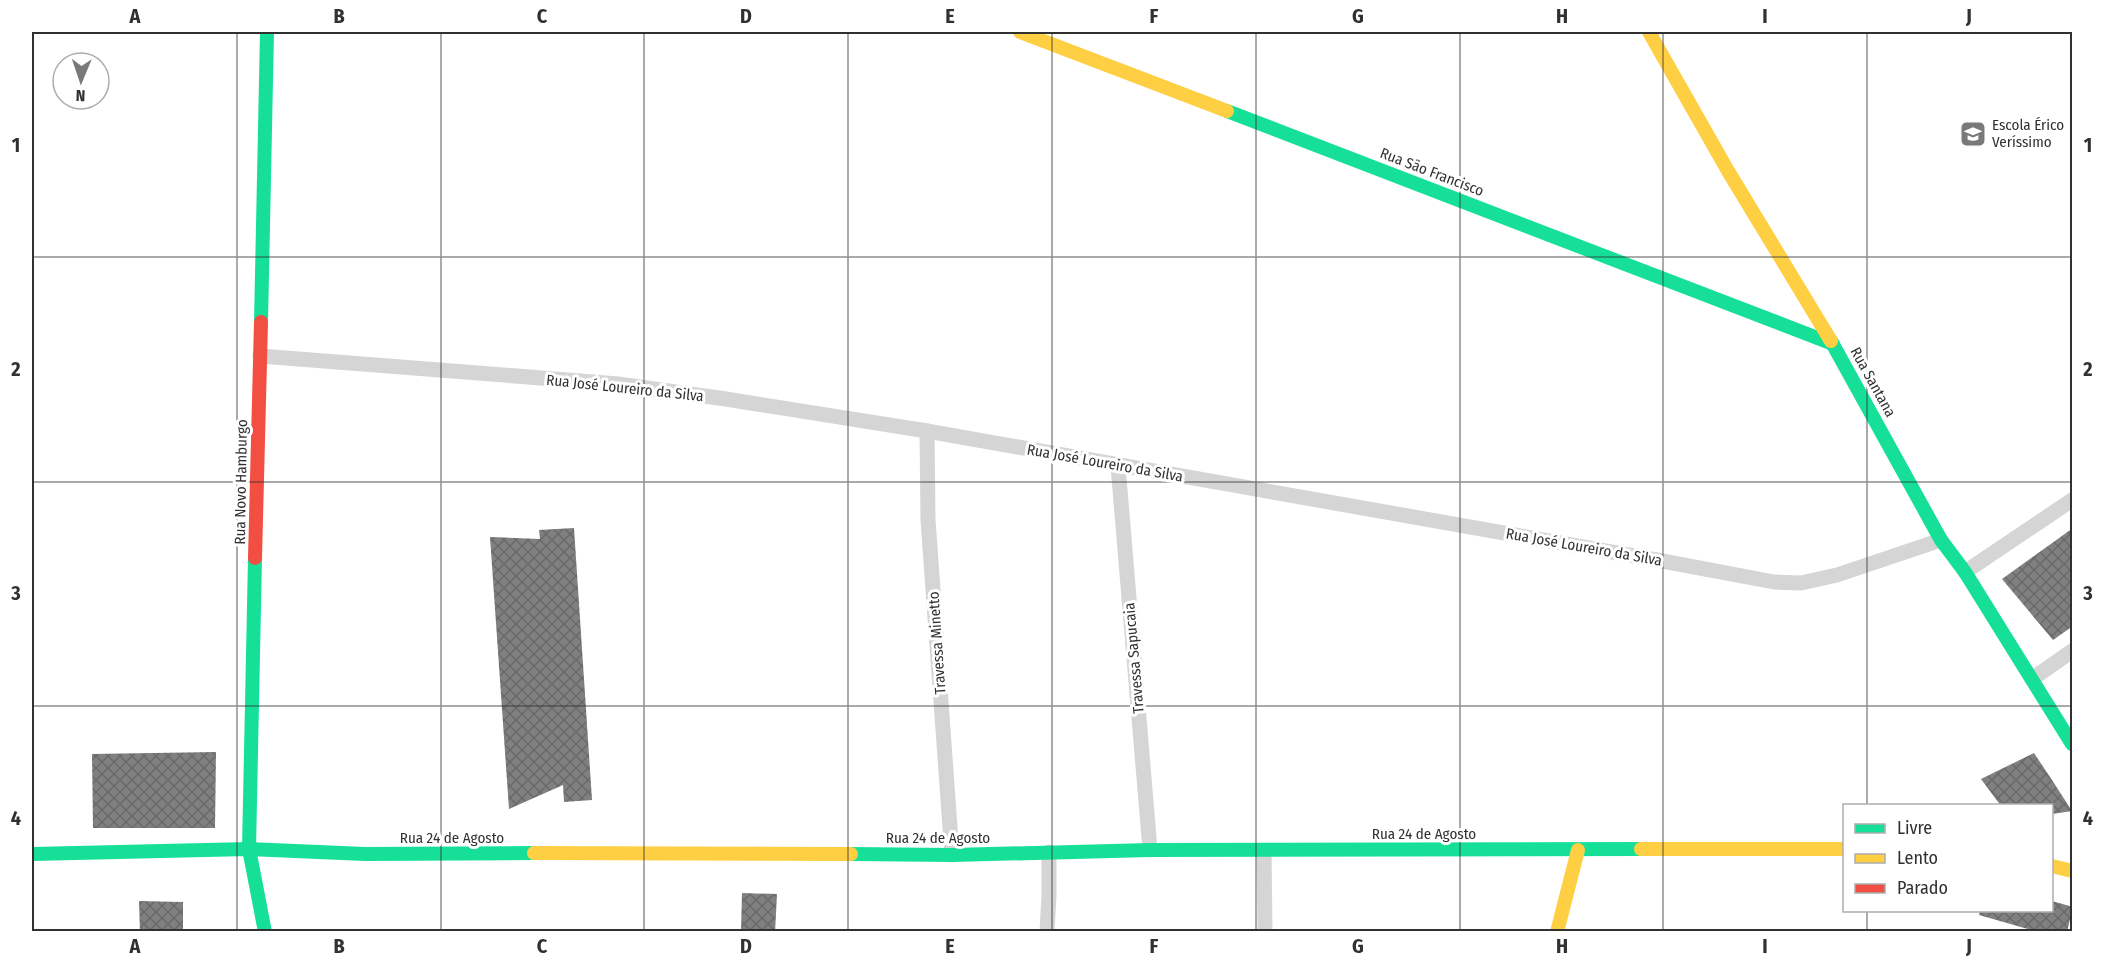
<svg xmlns="http://www.w3.org/2000/svg" width="2104" height="963" viewBox="0 0 2104 963" font-family="'Fira Sans Condensed',sans-serif">
<defs>
<pattern id="building-cross-hatch" width="8" height="8" patternUnits="userSpaceOnUse" patternTransform="scale(1.5)"><rect width="8" height="8" fill="#808080"/><path d="M0 0l8 8M0 8l8-8" fill="none" stroke="#696969"/></pattern>
</defs>
<rect width="100%" height="100%" fill="#fff"/>
<!-- building -->
<g fill="url(#building-cross-hatch)">
<path d="M 574,528 L 592,800 L 564,802 L 563,785 L 509,809 L 490,537 L 540,539 L 539,530 Z"/>
<path d="M 2073,528 L 2073,626 L 2053,640 L 2002,579 Z"/>
<path d="M 216,752 L 215,828 L 93,828 L 92,754 Z"/>
<path d="M 2034,753 L 2052,780 L 2072,811 L 2052,814 L 2052,806 L 2001,806 L 1981,779 Z"/>
<path d="M 742,893 L 777,894 L 775,932 L 741,932 Z"/>
<path d="M 139,901 L 183,902 L 183,932 L 140,932 Z"/>
<path d="M 2052,901 L 2073,907 L 2067,932 L 2038,932 L 1979,915 L 1980,910 L 2052,910 Z"/>
</g>
<g fill="none" stroke-linecap="round" stroke-linejoin="round">
<!-- street -->
<g stroke="#d5d5d5" stroke-width="15">
<path d="M 260,356 L 618,384 L 726,399 L 927,431 L 1657,560 L 1774,582 L 1801,583 L 1837,575 L 1941,540"/>
<path d="M 927,431 L 928,520 L 952,855"/>
<path d="M 1118,466 L 1150,850"/>
<path d="M 1965,572 L 2072,500"/>
<path d="M 2032,679 L 2072,651"/>
<path d="M 1264,850 L 1265,932"/>
<path d="M 1047,932 L 1049,895 L 1049,852"/>
</g>
<!-- fast -->
<g stroke="#16e098" stroke-width="14">
<path d="M 1227,111 L 1833,344"/>
<path d="M 261,322 L 267,32"/>
<path d="M 1831,341 L 1941,540 L 1965,572 L 2072,744"/>
<path d="M 255,558 L 249,849 L 265,932"/>
<path d="M 32,854 L 249,849 L 365,854 L 534,853"/>
<path d="M 851,854 L 952,855 L 1150,850 L 1641,849"/>
</g>
<!-- slow -->
<g stroke="#ffcf43" stroke-width="14">
<path d="M 1020,32 L 1227,111"/>
<path d="M 1649,32 L 1728,171 L 1831,341"/>
<path d="M 1641,849 L 1844,849"/>
<path d="M 534,853 L 851,854"/>
<path d="M 2052,866 L 2072,871"/>
<path d="M 1557,932 L 1578,850"/>
</g>
<!-- jam -->
<path stroke="#f24e42" stroke-width="14" d="M 255,558 L 261,322"/>
</g>
<!-- grid -->
<path fill="none" stroke="#313131" stroke-width="1.5" stroke-opacity="0.55" d="M 237,32 L 237,932M 441,32 L 441,932M 644,32 L 644,932M 848,32 L 848,932M 1052,32 L 1052,932M 1256,32 L 1256,932M 1460,32 L 1460,932M 1663,32 L 1663,932M 1867,32 L 1867,806M 32,257 L 2072,257M 32,482 L 2072,482M 32,706 L 2072,706M 1867,910 L 1867,932"/>
<!-- icons -->
<defs>
<g id="school-square" transform="scale(1.35)"><rect x="-9" y="-9" width="18" height="18" rx="4" fill="#797979" stroke="#fff"/><path d="M0-5L7-2L0 1L-7-2ZM-4 1L0 2.5L4 1V4Q0 6-4 4Z" fill="#fff"/></g>
</defs>
<g fill-rule="evenodd">
<use href="#school-square" x="1973" y="134"/>
</g>
<g text-anchor="middle" dominant-baseline="central" stroke-width="6" stroke-linejoin="round" paint-order="stroke">
<!-- poi labels -->
<g font-size="15" fill="#313131" stroke="#fff" text-anchor="start">
<text x="1992" y="125">Escola Érico<tspan x="1992" dy="17">Veríssimo</tspan></text>
</g>
<!-- street labels -->
<g font-size="15" fill="#313131" stroke="#fff">
<text transform="translate(1432 172) rotate(21)">Rua São Francisco</text>
<text transform="translate(1873 382) rotate(61)">Rua Santana</text>
<text transform="translate(625 388) rotate(6)">Rua José Loureiro da Silva</text>
<text transform="translate(1105 463) rotate(10)">Rua José Loureiro da Silva</text>
<text transform="translate(241 482) rotate(-89)">Rua Novo Hamburgo</text>
<text transform="translate(1584 547) rotate(10)">Rua José Loureiro da Silva</text>
<text transform="translate(937 643) rotate(-94)">Travessa Minetto</text>
<text transform="translate(1134 658) rotate(-95)">Travessa Sapucaia</text>
<text x="1424" y="834">Rua 24 de Agosto</text>
<text x="452" y="838">Rua 24 de Agosto</text>
<text x="938" y="838">Rua 24 de Agosto</text>
</g>
</g>
<!-- border -->
<rect width="2104" height="963" fill="none" stroke="#ffffff" stroke-width="66"/>
<!-- legend -->
<rect x="1843" y="804" width="210" height="108" fill="#ffffff" stroke="#adadad" stroke-width="1.5"/>
<rect x="1855" y="824" width="30" height="9" fill="#16e098" stroke="#adadad" stroke-width="1.5"/>
<text x="1897" y="834" font-size="18" fill="#313131">Livre</text>
<rect x="1855" y="854" width="30" height="9" fill="#ffcf43" stroke="#adadad" stroke-width="1.5"/>
<text x="1897" y="864" font-size="18" fill="#313131">Lento</text>
<rect x="1855" y="884" width="30" height="9" fill="#f24e42" stroke="#adadad" stroke-width="1.5"/>
<text x="1897" y="894" font-size="18" fill="#313131">Parado</text>
<!-- north arrow -->
<g transform="translate(81 81) rotate(182)"><circle r="28" fill="#ffffff" stroke="#adadad" stroke-width="1.5"/>
<path d="M0-4.5L10 22L0 15L-10 22Z" fill="#797979"/>
<text y="-9" font-size="16" font-weight="bold" text-anchor="middle" fill="#313131">N</text>
</g>
<rect x="33" y="33" width="2038" height="897" fill="none" stroke="#313131" stroke-width="2"/>
<g font-size="20" text-anchor="middle" font-weight="bold" fill="#313131">
<text x="135" y="23">A</text>
<text x="339" y="23">B</text>
<text x="542" y="23">C</text>
<text x="746" y="23">D</text>
<text x="950" y="23">E</text>
<text x="1154" y="23">F</text>
<text x="1358" y="23">G</text>
<text x="1562" y="23">H</text>
<text x="1765" y="23">I</text>
<text x="1969" y="23">J</text>
<text x="16" y="152">1</text>
<text x="2088" y="152">1</text>
<text x="16" y="376">2</text>
<text x="2088" y="376">2</text>
<text x="16" y="600">3</text>
<text x="2088" y="600">3</text>
<text x="16" y="825">4</text>
<text x="2088" y="825">4</text>
<text x="135" y="953">A</text>
<text x="339" y="953">B</text>
<text x="542" y="953">C</text>
<text x="746" y="953">D</text>
<text x="950" y="953">E</text>
<text x="1154" y="953">F</text>
<text x="1358" y="953">G</text>
<text x="1562" y="953">H</text>
<text x="1765" y="953">I</text>
<text x="1969" y="953">J</text>
</g>
</svg>
